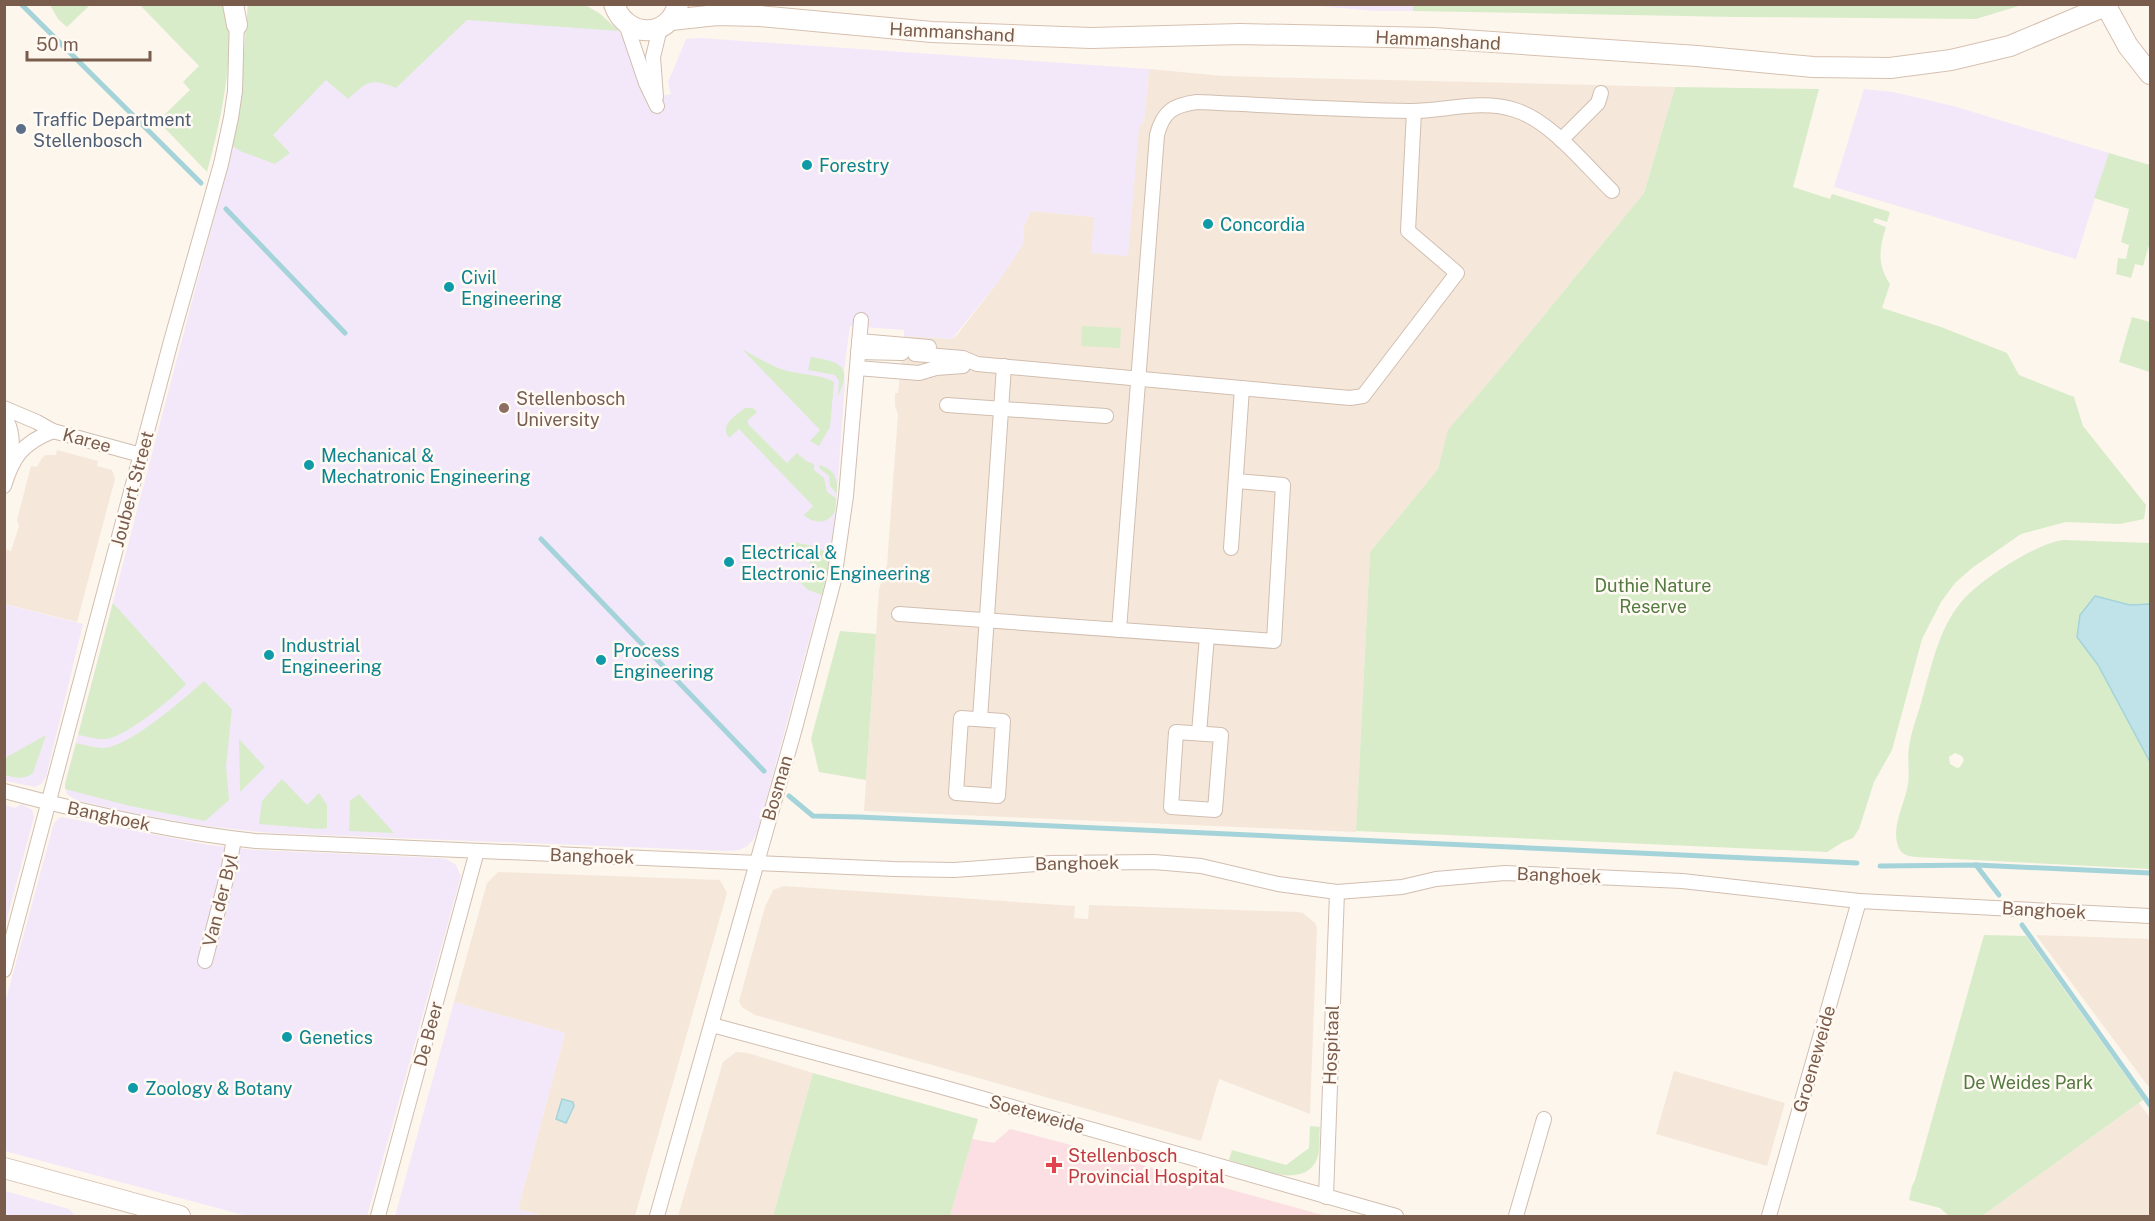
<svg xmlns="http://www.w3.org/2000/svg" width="2155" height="1221" viewBox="0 0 2155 1221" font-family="'Public Sans',sans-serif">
<rect width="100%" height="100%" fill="#fdf6ec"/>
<!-- residential -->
<g fill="#f5e8da">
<path d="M 1149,69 L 1223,76 L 1675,87 L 1644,193 L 1500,369 L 1449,430 L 1438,469 L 1370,552 L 1356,832 L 864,811 L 879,589 L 887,565 L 898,414 L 895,406 L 895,393 L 898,393 L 904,336 L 952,339 L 957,335 L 998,282 L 1023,244 L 1024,226 L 1031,211 L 1095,217 L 1139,127 L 1144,122 Z"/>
<path d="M 57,450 L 98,461 L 97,466 L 112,470 L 115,479 L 77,622 L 5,604 L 4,549 L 11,551 L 19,526 L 17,520 L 31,466 L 37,467 L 42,458 L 45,455 L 56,455 Z"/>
<path d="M 498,872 L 720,880 L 727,893 L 635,1216 L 543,1216 L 518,1209 L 565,1033 L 454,1002 L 487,883 Z"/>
<path d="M 784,886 L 1075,906 L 1074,918 L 1088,919 L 1089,905 L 1298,912 L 1303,913 L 1315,923 L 1317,927 L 1310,1114 L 1219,1079 L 1201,1141 L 755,1015 L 742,1007 L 739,1001 L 765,907 L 773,890 Z"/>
<path d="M 2036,935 L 2150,939 L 2150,1086 L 2148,1086 Z"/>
<path d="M 736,1052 L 748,1053 L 813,1073 L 773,1216 L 678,1216 L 723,1062 Z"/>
<path d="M 1674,1071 L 1785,1103 L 1767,1166 L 1656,1134 Z"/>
<path d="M 2139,1103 L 2150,1118 L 2150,1216 L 1982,1216 Z"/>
</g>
<!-- education -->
<g fill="#f3e8fa">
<path d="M 248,5 L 585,5 L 599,13 L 619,31 L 662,96 L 671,94 L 668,82 L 686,39 L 700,38 L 1149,69 L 1144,122 L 1139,127 L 1128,256 L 1091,253 L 1094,217 L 1031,211 L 1024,226 L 1023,244 L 998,282 L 952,339 L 904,336 L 904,330 L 850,326 L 844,371 L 845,382 L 837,494 L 830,562 L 758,830 L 753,840 L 746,847 L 739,850 L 727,851 L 271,833 L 205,826 L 127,812 L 76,800 L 67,794 L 65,784 L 219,199 L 239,110 Z"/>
<path d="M 1308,5 L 1413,5 L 1413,11 L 1374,11 Z"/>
<path d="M 1864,89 L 1893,92 L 1953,106 L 2109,153 L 2076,259 L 1834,187 Z"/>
<path d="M 4,604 L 83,624 L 46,777 L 41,784 L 35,787 L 5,781 Z"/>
<path d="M 22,804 L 32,810 L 34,817 L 5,926 L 5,805 L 15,808 Z"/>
<path d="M 61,817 L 209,845 L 257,850 L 439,858 L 446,859 L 456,865 L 461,876 L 367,1216 L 247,1216 L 5,1151 L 5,1003 L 54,823 Z"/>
<path d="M 454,1002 L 565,1033 L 518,1209 L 543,1216 L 395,1216 Z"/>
<path d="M 5,1191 L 69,1209 L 75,1216 L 5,1216 Z"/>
</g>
<!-- medical -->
<path fill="#fbdfe3" d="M 1010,1129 L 1056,1141 L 1326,1216 L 950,1216 L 972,1139 L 994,1143 Z"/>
<!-- green -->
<g fill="#d8ecc9" fill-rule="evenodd">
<path d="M 50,5 L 90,5 L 67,27 L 58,19 Z"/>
<path d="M 140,5 L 224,5 C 238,48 219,128 207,172 L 158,121 L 190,90 L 183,82 L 199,66 Z"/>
<path d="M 248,5 L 585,5 L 599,13 L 619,31 L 467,20 L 396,88 C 370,78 368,81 348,99 L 326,80 L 273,135 L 290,153 L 275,164 L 240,151 L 231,145 L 239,110 Z"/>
<path d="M 1413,5 L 1413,4 L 2022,5 L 1976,19 L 1735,17 L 1413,11 Z"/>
<path d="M 1675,87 L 1819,89 L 1793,187 L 1830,199 L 1832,194 L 1890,212 L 1887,222 L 1875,218 L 1873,222 L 1886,227 C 1879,248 1877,265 1890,284 L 1882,308 L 1941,327 L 2007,353 L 2019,375 L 2074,397 L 2083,426 L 2146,505 L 2144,519 L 2120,524 L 2066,522 L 2021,534 L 1972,568 L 1955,583 L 1941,602 L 1922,639 L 1892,750 L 1874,782 L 1859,829 L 1853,838 L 1843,842 L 1827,852 L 1356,831 L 1370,552 L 1438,469 L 1448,430 L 1500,369 L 1644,193 Z"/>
<path d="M 2109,153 L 2150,165 L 2150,242 L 2143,266 L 2135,264 L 2131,278 L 2116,274 L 2118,258 L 2126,259 L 2129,245 L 2121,242 L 2129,209 L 2094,198 Z"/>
<path d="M 2132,317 L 2150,322 L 2150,372 L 2119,362 Z"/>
<path d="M 1082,326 L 1121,328 L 1120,348 L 1081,346 Z"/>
<path d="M 742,349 C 756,357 769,365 784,370 C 797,374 824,375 834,382 L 830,427 L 819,446 L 810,441 L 820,430 Z"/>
<path d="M 811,357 C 840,362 853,365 838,396 L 839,381 L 835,375 L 808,370 Z"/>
<path d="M 745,408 L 753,408 L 757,412 L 748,420 L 748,424 L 787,463 L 797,453 L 806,461 L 814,464 L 814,470 L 824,478 L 827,492 L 836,498 C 836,503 836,509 834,513 C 827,525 812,523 804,515 L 813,506 L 739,429 L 729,438 C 719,425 735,416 745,408 Z"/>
<path d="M 819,465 C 835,469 838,479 837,494 L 830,486 L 829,476 L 820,469 Z"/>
<path d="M 2063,540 L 2150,543 L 2150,604 L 2130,606 L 2095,597 L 2077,637 L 2098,665 L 2150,762 L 2150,869 L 1916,857 C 1908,856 1901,855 1898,846 C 1891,826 1905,804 1908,784 C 1910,772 1907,759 1909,747 C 1911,732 1917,717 1921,703 C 1931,669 1938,629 1962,601 C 1981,579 2035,544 2063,540 ZM 1955,753 L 1962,756 L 1964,760 L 1960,767 L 1957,768 L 1950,764 L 1949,757 Z"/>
<path d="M 790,542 C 835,548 832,553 822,595 L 808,590 L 800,582 L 815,568 Z"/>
<path d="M 113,603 L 186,684 C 172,699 125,737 106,739 C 97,740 87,736 78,735 Z"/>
<path d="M 840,631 L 876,634 L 866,780 L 819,772 L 811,739 Z"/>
<path d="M 204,681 L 232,709 L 226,766 L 229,800 L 205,821 L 130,806 L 65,789 L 65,784 L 76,743 C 85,745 95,748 104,748 C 129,747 185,698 204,681 Z"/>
<path d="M 46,735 L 33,773 C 24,780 15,778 5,775 L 5,758 Z"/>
<path d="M 239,739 L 265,767 L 240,792 Z"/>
<path d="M 282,779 L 307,805 L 319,793 L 327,805 L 327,828 L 319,829 L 259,824 L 262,801 Z"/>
<path d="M 359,794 L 394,833 L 349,831 L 350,801 Z"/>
<path d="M 1984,935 L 2026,936 L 2143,1100 L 1982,1216 L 1949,1216 L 1940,1208 L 1909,1200 L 1912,1186 L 1915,1180 Z"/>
<path d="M 813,1073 L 978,1119 L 950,1216 L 773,1216 Z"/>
<path d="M 1310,1126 L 1320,1127 C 1319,1134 1320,1143 1319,1151 C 1312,1195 1254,1167 1229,1160 L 1232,1150 L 1286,1165 L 1309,1148 Z"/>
</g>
<!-- water -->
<g fill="#bfe3e8" stroke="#a5d3da" stroke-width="1.5">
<path d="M 2095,596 L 2130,605 L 2150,604 L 2150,762 L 2098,665 L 2077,637 L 2080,615 Z"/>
<path d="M 562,1099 L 573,1102 L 574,1106 L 566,1123 L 556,1119 Z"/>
</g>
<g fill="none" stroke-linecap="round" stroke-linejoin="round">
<!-- stream -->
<g stroke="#a5d3da" stroke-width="5">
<path d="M 21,4 L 201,183"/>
<path d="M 226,209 L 345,333"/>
<path d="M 541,539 L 764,771"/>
<path d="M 789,796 L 813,816 L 859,817 L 1857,863"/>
<path d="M 1976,865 L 1999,895"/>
<path d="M 1880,866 L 1976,865 L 2150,873"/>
<path d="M 2022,925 L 2150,1105"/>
</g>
<!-- street casing -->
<g stroke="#d1beb0" stroke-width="16">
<g id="street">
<path d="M 626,24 L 646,83 L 657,106"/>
<path d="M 656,97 L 653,57 L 660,28"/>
<path d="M 1561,140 L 1598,103 L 1601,93"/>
<path d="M 859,341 L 929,347"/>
<path d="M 858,352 L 902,353"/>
<path d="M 915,354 L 963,358 L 977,364 L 1350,398 L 1363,396 L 1457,273 L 1408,231 L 1414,111"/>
<path d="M 857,368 L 919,373 L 936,368 L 963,366"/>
<path d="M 947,405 L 1106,416"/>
<path d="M 4,408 L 37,422 L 53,431 L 141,455"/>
<path d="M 4,416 C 14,431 12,446 11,463"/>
<path d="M 4,486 C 13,456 23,443 53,431"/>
<path d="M 1231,548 L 1242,388"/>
<path d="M 899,614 L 1274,641 L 1283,485 L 1236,481"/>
<path d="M 1119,630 L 1157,135 C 1163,111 1174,105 1197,102 C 1269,105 1340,110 1411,111 C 1445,111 1481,99 1515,110 C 1551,121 1585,165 1612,191"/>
<path d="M 961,718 L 1003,721 L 998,796 L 956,793 Z"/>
<path d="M 980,719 L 1004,366"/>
<path d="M 1176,732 L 1221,735 L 1215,810 L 1171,807 Z"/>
<path d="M 1199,733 L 1207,636"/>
<path d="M 4,791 C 87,813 171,832 256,841 L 894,869 L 954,870 L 1051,863 L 1154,862 L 1201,866 L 1278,884 L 1337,892 L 1402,887 L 1436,879 L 1505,873 L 1682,881 L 1859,901 L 2150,916"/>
<path d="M 205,961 L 228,872 L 234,839"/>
<path d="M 4,970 L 171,341 L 221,164 L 231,118 L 235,91 L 237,16"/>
<path d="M 712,1025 L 935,1085 L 1396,1216"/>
<path d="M 1326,1197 L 1337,892"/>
<path d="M 378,1216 L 477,851"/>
<path d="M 657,1216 L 795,728 L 834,580 L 846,496 L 861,320"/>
<path d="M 1516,1216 L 1544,1119"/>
<path d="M 1769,1216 L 1859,901"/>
</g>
</g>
<!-- secondary casing -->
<g stroke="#d6c0b0" stroke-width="22">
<g id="secondary">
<path d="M 233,4 L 237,25"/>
<path d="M 614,4 C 625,38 669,40 678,4"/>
<path d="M 2105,4 L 2128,46 L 2150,74"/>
<path d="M 671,20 L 717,15 L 760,16 L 932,32 L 1091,38 L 1240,34 L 1434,38 L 1697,56 L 1813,67 L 1890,68 L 1951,60 L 2010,46 L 2105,6"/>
<path d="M 4,1168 L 180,1216"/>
</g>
</g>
<!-- street -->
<use href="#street" stroke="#fff" stroke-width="14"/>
<!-- secondary -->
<use href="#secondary" stroke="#fff" stroke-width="20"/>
</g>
<!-- markers -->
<circle fill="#5c6f8a" stroke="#fffaf3" stroke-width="2" cx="21" cy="129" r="6"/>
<g fill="#0f9aa8" stroke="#fffaf3" stroke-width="2">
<circle cx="807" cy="165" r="6"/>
<circle cx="1208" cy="224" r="6"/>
<circle cx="449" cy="287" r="6"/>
<circle cx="309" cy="465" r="6"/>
<circle cx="729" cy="562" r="6"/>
<circle cx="269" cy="655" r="6"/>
<circle cx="601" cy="660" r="6"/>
<circle cx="287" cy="1037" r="6"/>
<circle cx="133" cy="1088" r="6"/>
</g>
<circle fill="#8d6e63" stroke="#fffaf3" stroke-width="2" cx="504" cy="408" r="6"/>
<path fill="#e0444e" stroke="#fffaf3" stroke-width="2" d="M1051 1156h6v6h6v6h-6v6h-6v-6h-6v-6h6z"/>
<g text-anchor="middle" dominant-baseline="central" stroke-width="5" stroke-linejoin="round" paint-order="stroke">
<!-- street labels -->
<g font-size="18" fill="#7a5c4d" stroke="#fffaf3">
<text transform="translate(952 32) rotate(3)">Hammanshand</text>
<text transform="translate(1438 40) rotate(3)">Hammanshand</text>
<text transform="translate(87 440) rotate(15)">Karee</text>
<text transform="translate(132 489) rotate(-75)">Joubert Street</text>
<text transform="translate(777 788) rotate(-74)">Bosman</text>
<text transform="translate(109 816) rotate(12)">Banghoek</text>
<text transform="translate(592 856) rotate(2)">Banghoek</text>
<text transform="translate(1077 863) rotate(-1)">Banghoek</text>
<text transform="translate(1559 875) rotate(2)">Banghoek</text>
<text transform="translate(220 900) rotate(-76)">Van der Byl</text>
<text transform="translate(2044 910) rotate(3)">Banghoek</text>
<text transform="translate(428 1034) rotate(-75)">De Beer</text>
<text transform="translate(1331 1045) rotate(-88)">Hospitaal</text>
<text transform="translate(1814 1059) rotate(-74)">Groeneweide</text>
<text transform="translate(1037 1114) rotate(16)">Soeteweide</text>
</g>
<!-- service labels -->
<g font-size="18" fill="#4e5e75" stroke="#fffaf3" text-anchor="start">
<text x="33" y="119">Traffic Department<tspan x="33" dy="21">Stellenbosch</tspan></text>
</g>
<!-- culture labels -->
<g font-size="18" fill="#0d838f" stroke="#fffaf3" text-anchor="start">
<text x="819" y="165">Forestry</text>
<text x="1220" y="224">Concordia</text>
<text x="461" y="277">Civil<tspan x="461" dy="21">Engineering</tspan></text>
<text x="321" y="455">Mechanical &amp;<tspan x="321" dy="21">Mechatronic Engineering</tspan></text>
<text x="741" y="552">Electrical &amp;<tspan x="741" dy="21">Electronic Engineering</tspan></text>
<text x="281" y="645">Industrial<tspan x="281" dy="21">Engineering</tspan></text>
<text x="613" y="650">Process<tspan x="613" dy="21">Engineering</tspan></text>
<text x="299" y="1037">Genetics</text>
<text x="145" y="1088">Zoology &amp; Botany</text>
</g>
<!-- education labels -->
<g font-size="18" fill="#785e54" stroke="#fffaf3" text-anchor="start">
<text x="516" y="398">Stellenbosch<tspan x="516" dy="21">University</tspan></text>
</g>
<!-- park labels -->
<g font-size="18" fill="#537a41" stroke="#fffaf3">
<text x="1653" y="585">Duthie Nature<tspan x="1653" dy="21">Reserve</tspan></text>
<text x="2028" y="1082">De Weides Park</text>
</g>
<!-- health labels -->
<g font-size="18" fill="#be3a42" stroke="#fffaf3" text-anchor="start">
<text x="1068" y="1155">Stellenbosch<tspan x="1068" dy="21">Provincial Hospital</tspan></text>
</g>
</g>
<!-- border -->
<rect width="2155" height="1221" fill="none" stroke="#7a5c4d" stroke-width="12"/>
<!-- scale -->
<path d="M27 51v9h123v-9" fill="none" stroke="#7a5c4d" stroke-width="3"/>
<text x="36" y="51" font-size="18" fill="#7a5c4d" stroke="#fffaf3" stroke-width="4.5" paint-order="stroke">50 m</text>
</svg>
